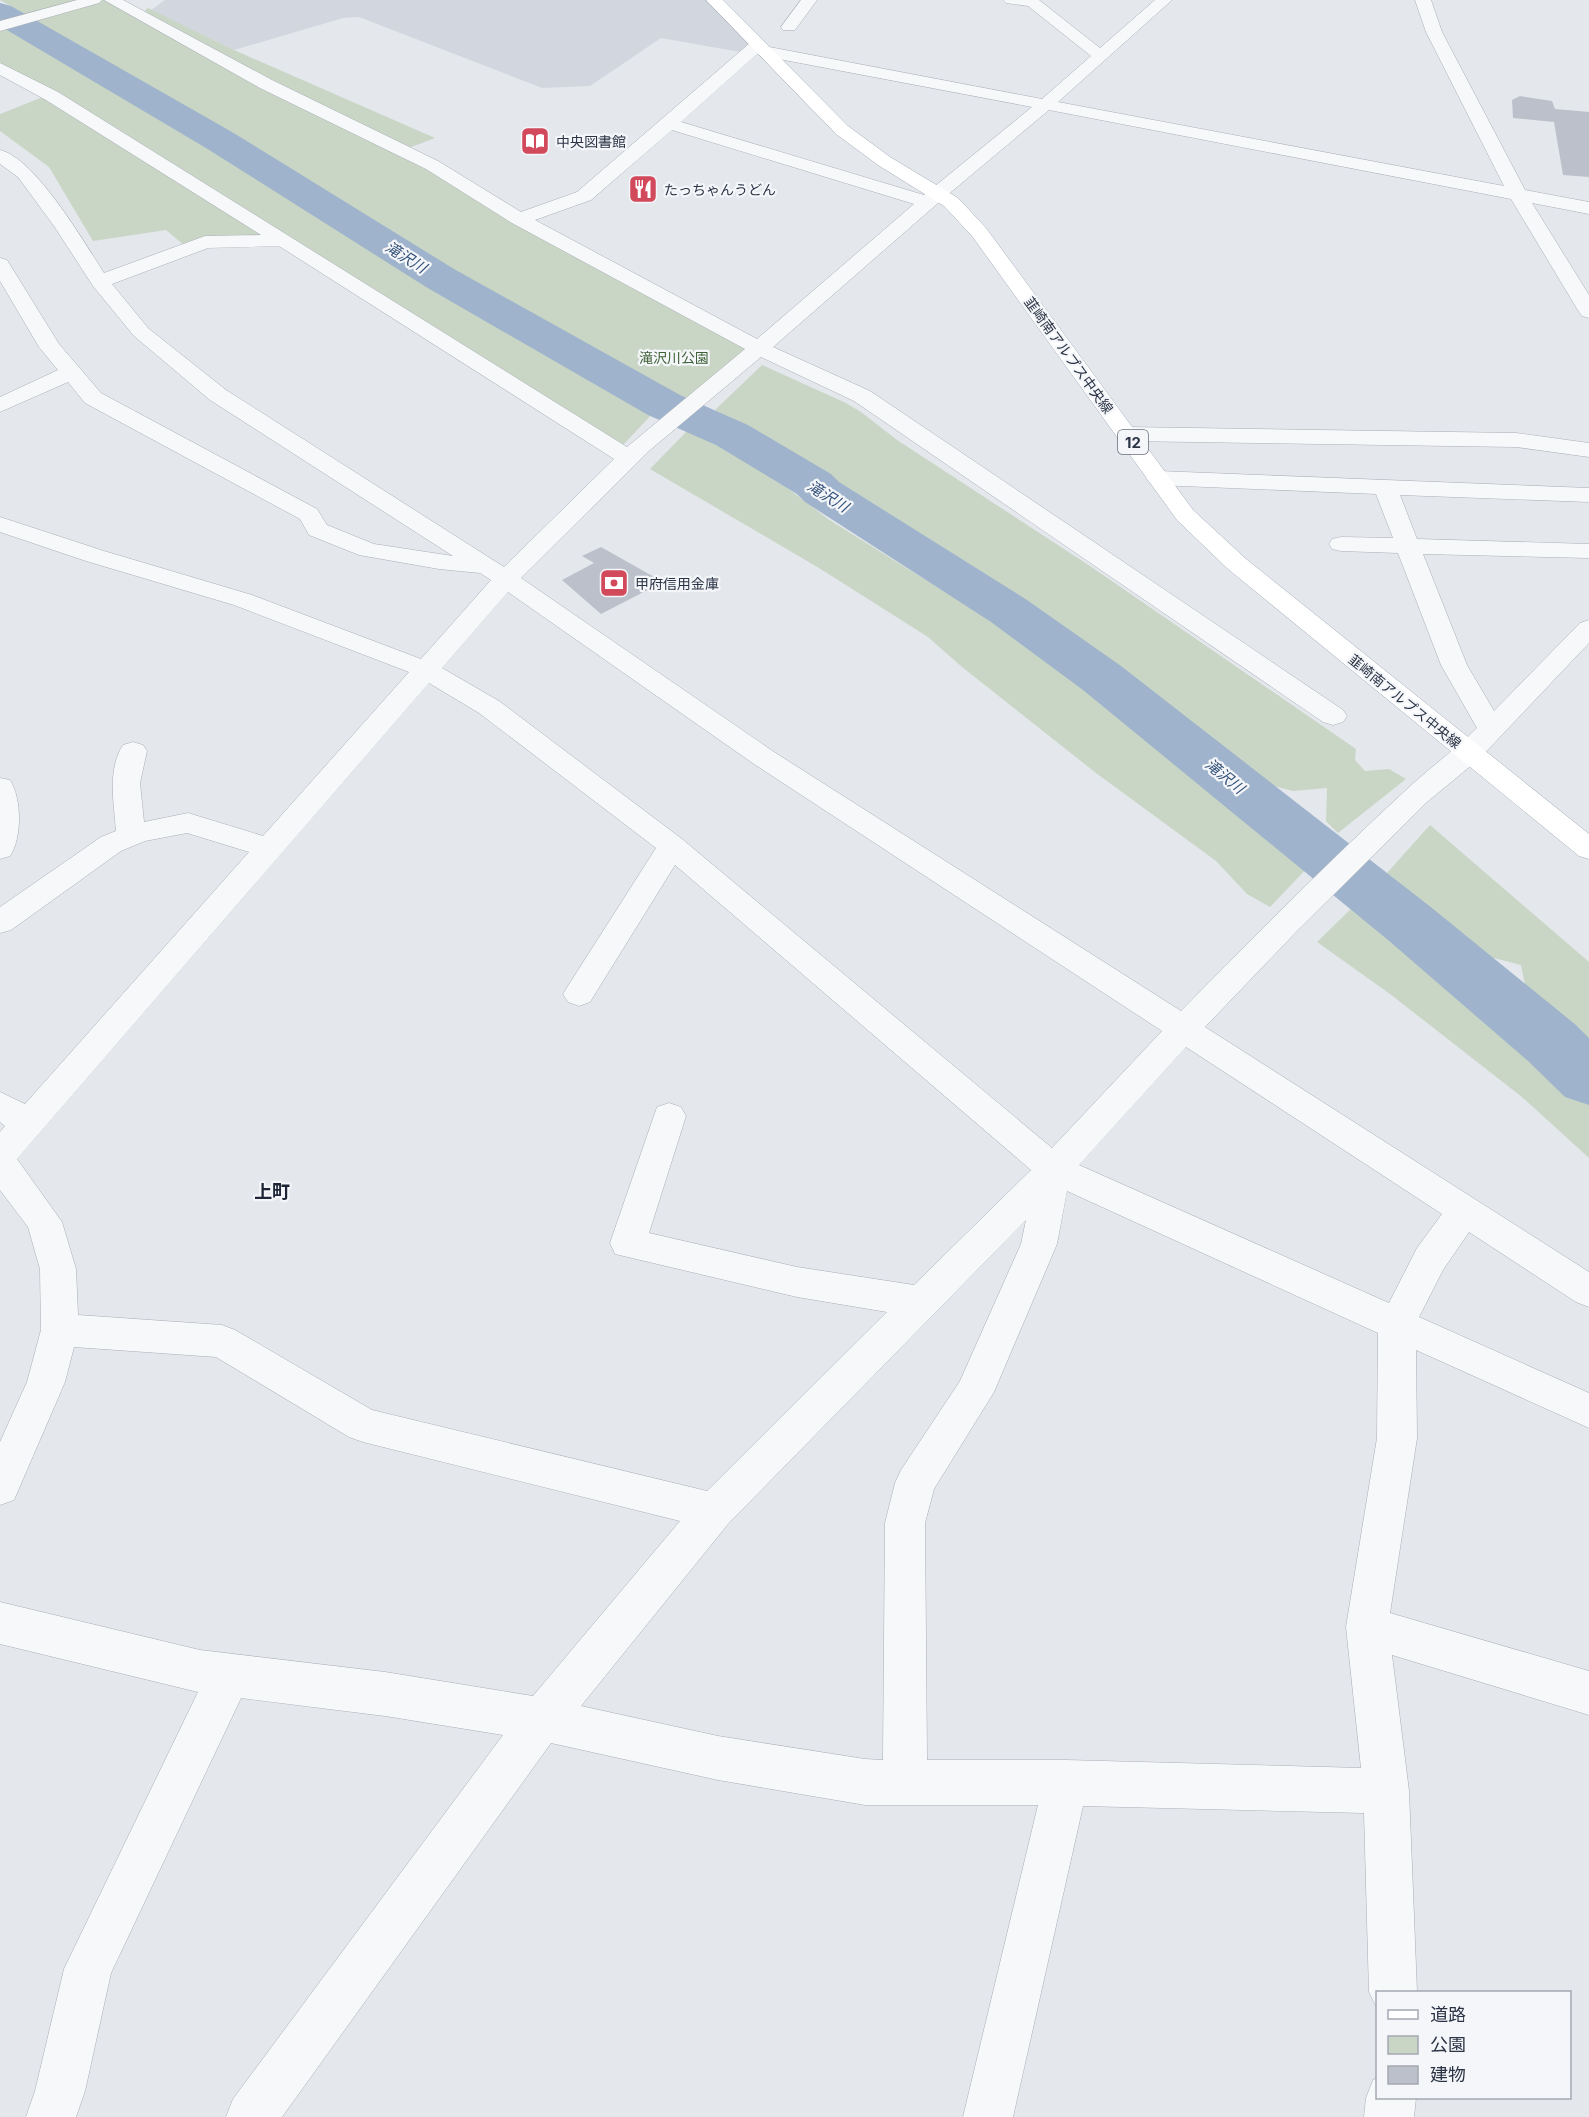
<svg xmlns="http://www.w3.org/2000/svg" width="1589" height="2117" viewBox="0 0 1589 2117" font-family="Inter,'Noto Sans JP',sans-serif">
<rect width="100%" height="100%" fill="#e4e7ec"/>
<!-- built -->
<path fill="#d2d6de" d="M 165,0 L 709,0 L 754,46 L 746,53 L 661,38 L 590,86 L 542,88 L 359,17 L 343,18 L 234,50 L 151,10 Z"/>
<!-- green -->
<g fill="#c9d6c5">
<path d="M 0,0 L 83,0 L 27,16 Z"/>
<path d="M 95,0 L 112,0 L 426,162 L 758,348 L 678,414 L 537,331 L 452,284 L 231,147 L 80,61 L 37,32 L 32,17 Z"/>
<path d="M 148,8 L 234,50 L 435,138 L 406,149 L 272,84 L 142,13 Z"/>
<path d="M 10,27 L 358,231 L 349,236 L 371,241 L 656,410 L 622,446 L 285,238 L 185,246 L 166,230 L 93,241 L 49,167 L 0,131 L 0,114 L 48,95 L 0,68 L 0,30 Z"/>
<path d="M 762,365 L 846,403 L 861,412 L 897,440 L 1090,566 L 1356,749 L 1355,760 L 1365,771 L 1389,769 L 1406,779 L 1338,833 L 1326,821 L 1327,788 L 1293,791 L 1274,786 L 1232,758 L 1190,723 L 1062,631 L 920,537 L 787,456 L 774,442 L 759,439 L 715,410 Z"/>
<path d="M 690,428 L 760,467 L 828,519 L 1004,629 L 1095,694 L 1200,778 L 1312,863 L 1270,907 L 1247,894 L 1216,861 L 1096,773 L 962,667 L 928,637 L 819,568 L 650,469 Z"/>
<path d="M 1430,825 L 1589,962 L 1589,1053 L 1527,995 L 1521,965 L 1490,957 L 1387,873 Z"/>
<path d="M 1358,902 L 1401,932 L 1561,1066 L 1589,1097 L 1589,1158 L 1522,1097 L 1390,994 L 1317,942 Z"/>
</g>
<g fill="none" stroke-linecap="round" stroke-linejoin="round">
<!-- river -->
<path fill="#9fb4cc" fill-rule="evenodd" d="M 0,3 L 11,6 L 232,132 L 454,269 L 680,395 L 748,425 L 831,474 L 839,482 L 1027,600 L 1121,666 L 1432,908 L 1576,1025 L 1589,1038 L 1589,1105 L 1565,1097 L 1528,1061 L 1388,940 L 1083,690 L 991,622 L 805,502 L 797,494 L 716,445 L 648,415 L 426,287 L 206,148 L 0,26 Z"/>
</g>
<!-- building -->
<g fill="#bbc0ca">
<path d="M 1520,96 L 1552,101 L 1555,109 L 1589,112 L 1589,177 L 1563,175 L 1554,122 L 1513,118 L 1512,100 Z"/>
<path d="M 601,547 L 663,582 L 601,614 L 562,580 L 594,563 L 582,556 Z"/>
</g>
<g fill="none" stroke-linecap="round" stroke-linejoin="round">
<!-- minor casing -->
<g stroke="#a9aeb7" stroke-width="1">
<g id="minor">
<path d="M 77,0 L 102,0 L 99,3 L 0,31 L 0,21 Z"/>
<path d="M 104,0 L 123,0 L 272,80 L 438,161 L 521,212 L 577,192 L 751,42 L 763,42 L 764,46 L 1042,99 L 1091,56 L 1028,6 L 1006,3 L 1003,0 L 1039,0 L 1100,48 L 1155,0 L 1172,0 L 1058,102 L 1504,186 L 1426,32 L 1415,0 L 1431,0 L 1442,32 L 1525,190 L 1589,202 L 1589,214 L 1532,203 L 1589,295 L 1589,318 L 1582,316 L 1579,312 L 1511,199 L 1049,110 L 945,197 L 773,347 L 870,391 L 1343,710 L 1347,716 L 1343,722 L 1333,725 L 1323,722 L 854,401 L 761,357 L 650,450 L 521,578 L 774,752 L 1181,1011 C 1254,937 1328,862 1405,791 C 1428,769 1454,751 1477,728 L 1441,665 L 1398,553 L 1341,551 L 1332,549 L 1329,544 L 1332,539 L 1341,537 L 1393,538 L 1376,494 L 1158,485 L 1150,483 L 1146,478 L 1150,473 L 1158,471 L 1589,488 L 1589,502 L 1400,495 L 1417,539 L 1589,544 L 1589,558 L 1423,554 L 1467,665 L 1494,711 L 1580,623 L 1589,620 L 1589,643 L 1479,759 L 1427,802 L 1296,932 L 1205,1027 L 1589,1272 L 1589,1307 L 1576,1302 L 1469,1232 L 1443,1270 L 1419,1317 L 1589,1393 L 1589,1428 L 1416,1350 L 1417,1438 L 1390,1613 L 1589,1671 L 1589,1715 L 1392,1655 L 1409,1791 L 1417,1992 L 1378,1992 L 1378,2010 L 1369,1992 L 1364,1813 L 1083,1806 L 1013,2117 L 963,2117 L 1038,1805 L 865,1805 L 718,1780 L 551,1743 L 282,2117 L 226,2117 L 233,2099 L 503,1735 L 385,1716 L 241,1698 L 111,1973 L 85,2091 L 76,2117 L 26,2117 L 35,2091 L 64,1969 L 198,1692 L 0,1644 L 0,1602 L 200,1650 L 385,1672 L 533,1696 L 680,1521 L 363,1442 L 349,1437 L 216,1357 L 74,1347 L 65,1382 L 14,1500 L 0,1505 L 0,1442 L 27,1382 L 41,1330 L 40,1269 L 28,1227 L 0,1190 L 0,1132 L 5,1126 L 0,1122 L 0,1092 L 25,1104 L 249,852 L 187,833 L 145,841 L 121,851 L 11,930 L 0,933 L 0,907 L 101,837 L 116,831 C 114,803 107,770 123,745 L 133,742 L 143,745 L 147,751 L 140,783 L 144,822 L 188,813 L 263,836 L 409,672 L 234,605 L 86,561 L 0,532 L 0,517 L 104,551 L 252,595 L 421,659 L 491,580 L 480,573 L 439,569 L 359,555 L 309,535 L 300,519 L 85,403 L 68,382 L 0,412 L 0,397 L 58,370 L 39,347 L 0,281 L 0,258 L 7,260 L 59,344 L 101,393 L 317,509 L 327,525 L 374,544 L 453,556 L 210,400 L 134,336 L 93,286 L 54,226 L 18,177 L 0,164 L 0,150 C 35,158 84,242 104,273 L 205,236 L 261,235 L 46,100 L 0,75 L 0,63 L 58,92 L 627,447 L 745,349 L 512,223 L 426,169 L 260,88 ZM 757,54 L 763,56 L 1032,107 L 924,195 L 681,122 ZM 672,130 L 914,204 L 757,339 L 535,220 L 591,200 ZM 279,246 L 614,459 L 504,567 L 226,390 L 148,328 L 112,284 L 208,248 ZM 508,592 L 754,764 L 1162,1031 L 1052,1148 L 682,839 L 499,701 L 442,668 ZM 429,683 L 479,713 L 656,848 L 568,986 L 563,994 L 568,1002 L 579,1006 L 590,1002 L 675,865 L 1031,1170 L 914,1285 L 797,1267 L 649,1233 L 686,1116 L 681,1107 L 669,1103 L 657,1107 L 610,1243 L 615,1254 L 797,1297 L 887,1312 L 707,1491 L 372,1410 L 235,1330 L 222,1325 L 78,1315 L 76,1269 L 62,1222 L 17,1159 ZM 1186,1047 L 1442,1214 L 1417,1248 L 1389,1303 L 1079,1165 ZM 1067,1191 L 1378,1333 L 1377,1438 L 1346,1627 L 1361,1768 L 1066,1760 L 927,1760 L 925,1523 L 934,1489 L 994,1392 L 1057,1244 ZM 1026,1220 L 1021,1244 L 960,1381 L 901,1470 L 895,1483 L 885,1523 L 883,1760 L 865,1759 L 718,1736 L 581,1706 L 728,1524 Z"/>
<path d="M 801,0 L 817,0 L 795,30 L 783,30 L 781,27 Z"/>
<path d="M 1126,427 L 1516,433 L 1589,443 L 1589,457 L 1516,447 L 1126,441 L 1118,439 L 1115,434 L 1118,429 Z"/>
<path d="M 0,778 L 10,780 C 22,799 22,838 10,856 L 0,859 Z"/>
<path d="M 1378,2078 L 1378,2098 L 1416,2098 L 1414,2117 L 1364,2117 L 1366,2098 L 1373,2080 Z"/>
</g>
</g>
<!-- major casing -->
<g stroke="#a3abb8" stroke-width="1">
<path id="major" d="M 706,0 L 723,0 L 848,126 L 890,157 L 958,198 L 986,228 L 1193,510 L 1246,559 L 1589,834 L 1589,859 L 1579,856 L 1228,569 L 1177,520 L 972,236 L 944,206 L 878,165 L 836,134 Z"/>
</g>
<!-- minor -->
<use href="#minor" fill="#f7f8fa" fill-rule="evenodd"/>
<!-- major -->
<use href="#major" fill="#fff" fill-rule="evenodd"/>
</g>
<!-- icons -->
<defs>
<g id="library-square" transform="scale(1.5)"><rect x="-9" y="-9" width="18" height="18" rx="4" fill="#d1495b" stroke="#f4f6f9"/><path d="M-6-4Q-3-5.5-.7-3.5V5Q-3 3-6 4ZM6-4Q3-5.5 .7-3.5V5Q3 3 6 4Z" fill="#fff"/></g>
<g id="restaurant-square" transform="scale(1.5)"><rect x="-9" y="-9" width="18" height="18" rx="4" fill="#d1495b" stroke="#f4f6f9"/><path d="M-5-6h1v4h1v-4h1v4h1v-4h1v5L-1.5 .5V6h-2V.5L-5-1ZM5-6V6H3V1.5H1.5Q1.5-4 5-6Z" fill="#fff"/></g>
<g id="bank-square" transform="scale(1.5)"><rect x="-9" y="-9" width="18" height="18" rx="4" fill="#d1495b" stroke="#f4f6f9"/><path d="M-6-4H6V4H-6ZM0-2.3a2.3 2.3 0 1 0 0 4.6a2.3 2.3 0 1 0 0-4.6Z" fill="#fff"/></g>
</defs>
<g fill-rule="evenodd">
<use href="#library-square" x="535" y="141"/>
<use href="#restaurant-square" x="643" y="189"/>
<use href="#bank-square" x="614" y="583"/>
</g>
<g text-anchor="middle" dominant-baseline="central" stroke-width="4.5" stroke-linejoin="round" paint-order="stroke">
<!-- far-poi labels -->
<g font-size="14" fill="#2b3445" stroke="#f4f6f9" text-anchor="start">
<text x="556" y="141">中央図書館</text>
<text x="664" y="189">たっちゃんうどん</text>
<text x="635" y="583">甲府信用金庫</text>
</g>
<!-- far-street labels -->
<g font-size="14" fill="#2b3445" stroke="#f4f6f9">
<text transform="translate(1069 355) rotate(54)">韮崎南アルプス中央線</text>
<text transform="translate(1405 701) rotate(39)">韮崎南アルプス中央線</text>
</g>
<!-- far-park labels -->
<g font-size="14" fill="#3f6138" stroke="#f4f6f9">
<text x="674" y="357">滝沢川公園</text>
</g>
<!-- far-water labels -->
<g font-size="15" font-style="italic" fill="#34527a" stroke="#f4f6f9">
<text transform="translate(406 257) rotate(32)">滝沢川</text>
<text transform="translate(828 496) rotate(32)">滝沢川</text>
<text transform="translate(1225 776) rotate(39)">滝沢川</text>
</g>
<!-- shield labels -->
<rect fill="#f4f6f9" stroke="#676e7b" stroke-width="1.5" x="1118" y="430" width="30" height="24" rx="4.5"/>
<g font-size="15" font-weight="bold" fill="#2b3445">
<text x="1133" y="442">12</text>
</g>
<!-- neighbourhood labels -->
<g font-size="18" font-weight="bold" fill="#1d2536" stroke="#f4f6f9">
<text x="272" y="1191">上町</text>
</g>
</g>
<!-- legend -->
<rect x="1376" y="1991" width="195" height="108" fill="#f4f6f9" stroke="#a4a8b1" stroke-width="1.5"/>
<rect x="1388" y="2010" width="30" height="9" fill="#ffffff" stroke="#a4a8b1" stroke-width="1.5"/>
<text x="1430" y="2021" font-size="18" fill="#2b3445">道路</text>
<rect x="1388" y="2036" width="30" height="18" fill="#c9d6c5" stroke="#a4a8b1" stroke-width="1.5"/>
<text x="1430" y="2051" font-size="18" fill="#2b3445">公園</text>
<rect x="1388" y="2066" width="30" height="18" fill="#bbc0ca" stroke="#a4a8b1" stroke-width="1.5"/>
<text x="1430" y="2081" font-size="18" fill="#2b3445">建物</text>
</svg>
